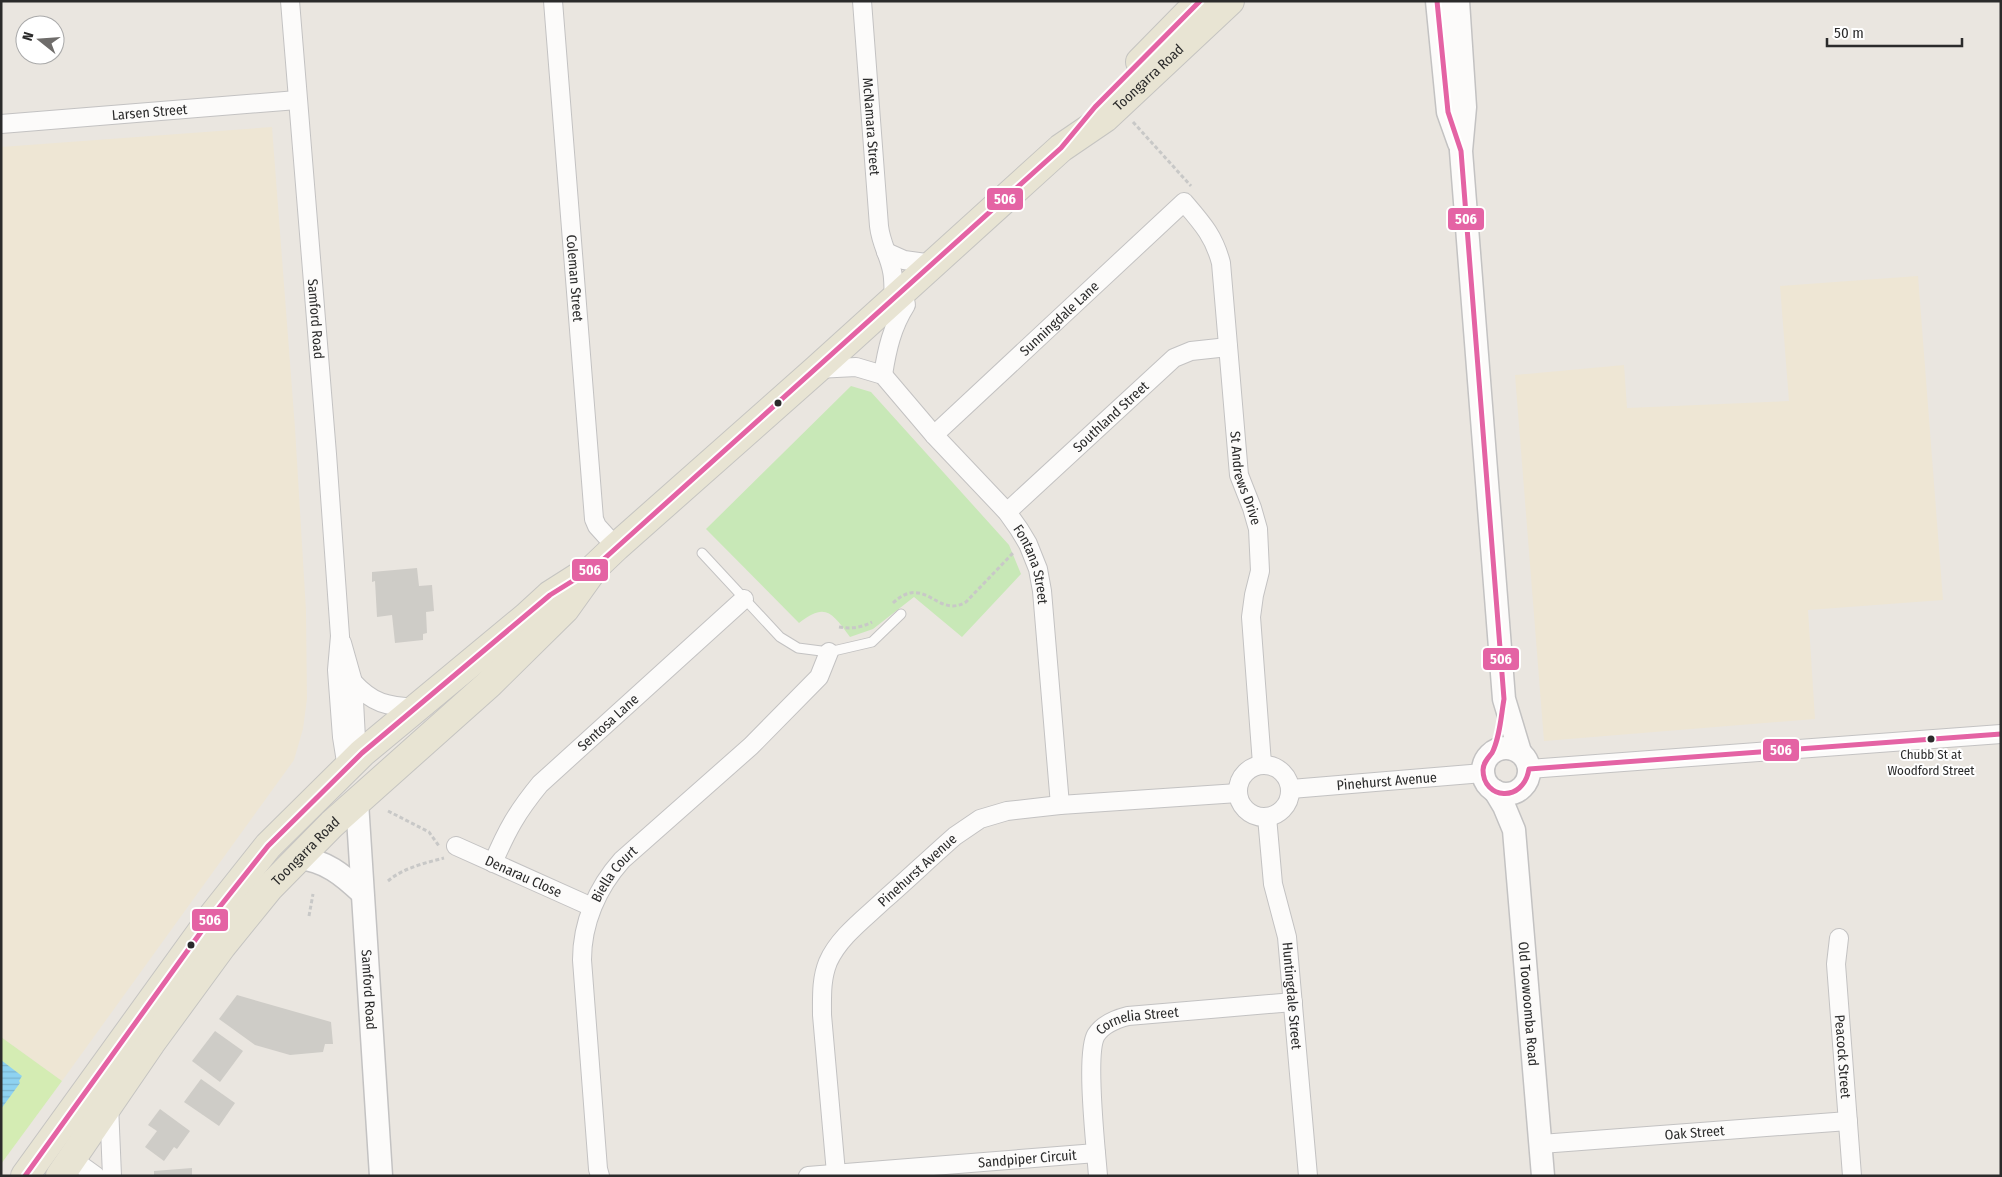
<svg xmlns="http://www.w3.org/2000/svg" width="2002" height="1177" viewBox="0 0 2002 1177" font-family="'Fira Sans Condensed',sans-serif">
<defs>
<pattern id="water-rules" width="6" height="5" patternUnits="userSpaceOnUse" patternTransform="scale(1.25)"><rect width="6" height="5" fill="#8ed2f1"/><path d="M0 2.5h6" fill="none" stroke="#7bb4cf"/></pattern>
</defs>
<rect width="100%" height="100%" fill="#eae6e0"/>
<!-- education -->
<g fill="#eee6d4">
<path d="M 272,127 L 295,428 L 306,610 L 307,699 L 303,729 L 294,760 L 62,1081 L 1,1037 L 1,147 Z"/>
<path d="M 1918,276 L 1943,600 L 1808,610 L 1815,719 L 1544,741 L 1515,375 L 1624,365 L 1627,408 L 1789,401 L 1780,286 Z"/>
</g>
<!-- park -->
<path fill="#c8e8b7" d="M 851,386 L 871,392 L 1009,545 L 1021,574 L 962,637 L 914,597 L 873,629 L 850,637 C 832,613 826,602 799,623 L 706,529 Z"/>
<!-- pitch -->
<path fill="#d4ecb3" d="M 1,1037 L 62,1081 L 1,1164 Z"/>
<!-- water -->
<path fill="url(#water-rules)" d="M 1,1060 L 22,1076 L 19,1081 L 20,1083 L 1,1109 Z"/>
<!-- building -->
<g fill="#ceccc7">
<path d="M 417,568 L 419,586 L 432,585 L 434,611 L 426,612 L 427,633 L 423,634 L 423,640 L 395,643 L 392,615 L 377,617 L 375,581 L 372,582 L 372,572 Z"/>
<path d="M 237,995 L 331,1022 L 333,1044 L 325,1044 L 323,1052 L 290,1055 L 255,1045 L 219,1019 Z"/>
<path d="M 215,1031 L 243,1051 L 220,1082 L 192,1061 Z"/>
<path d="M 201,1079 L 235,1103 L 219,1126 L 184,1102 Z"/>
<path d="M 160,1109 L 190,1131 L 177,1149 L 174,1147 L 164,1161 L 145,1147 L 157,1131 L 148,1125 Z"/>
<path d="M 192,1168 L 192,1176 L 154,1176 L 154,1171 Z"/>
</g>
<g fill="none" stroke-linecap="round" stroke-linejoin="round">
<!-- service casing -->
<g stroke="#c3c2c2" stroke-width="11">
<path id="service" d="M 702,553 L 780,637 L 798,648 L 829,652 L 872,642 L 901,614"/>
</g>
<!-- minor casing -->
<g stroke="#c3c2c2" stroke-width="20">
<g id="minor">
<path id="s1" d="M 290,1 L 327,454 L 340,636 L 337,670 L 342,737 L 347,768"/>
<path id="s2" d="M 553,1 L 594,519 L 597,526 L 616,547"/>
<path id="s3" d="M 862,1 L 879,226 C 881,244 889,255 892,271 C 894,280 893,290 894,299"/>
<path id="s4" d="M 1,124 L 297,100"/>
<path d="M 886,252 L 904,260 L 933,264"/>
<path id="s5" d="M 817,369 L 856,367 L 883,375 L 934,435 L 1007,512 L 1019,529 L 1028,544 L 1038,569 L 1042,591 L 1060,805"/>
<path d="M 883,375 C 887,349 892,327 906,305 L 903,291"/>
<path id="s6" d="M 934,435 L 1184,202 C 1202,223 1214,236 1221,263 L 1239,475 L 1252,508 L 1258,529 L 1260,571 L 1254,595 L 1251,617 L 1262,764"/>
<path id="s7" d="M 1007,512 L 1174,358 L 1191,351 L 1228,347"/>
<path d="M 342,643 L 353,682 L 357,758"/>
<path d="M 353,682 C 373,704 387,706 416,708"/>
<circle cx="1264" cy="791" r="26"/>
<path d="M 1529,769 L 2001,734"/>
<path id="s8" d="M 1291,789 L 1483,773"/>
<path id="s9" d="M 1267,817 L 1273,884 L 1287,937 L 1308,1176"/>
<path id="s10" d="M 456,846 L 592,907"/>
<path id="s11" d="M 493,863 C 507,830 517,812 540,784 L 744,599"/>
<path id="s12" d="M 1839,938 L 1836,964 L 1852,1176"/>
<path d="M 109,1105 L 112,1176"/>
<path id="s13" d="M 1541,1144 L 1848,1121"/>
<path d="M 71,1158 L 96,1176"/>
<path id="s14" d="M 836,1173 L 822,1015 C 822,997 821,979 828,962 C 839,937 864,919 884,900 C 908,879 931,857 955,836 L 980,819 L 1007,811 L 1060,805 L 1238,793"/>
<path id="s15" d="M 600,1176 L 598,1169 L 582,960 C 582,923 597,888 622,860 L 751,746 L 819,677 L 829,652"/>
<path id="s16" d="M 808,1176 L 1096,1153"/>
<path id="s17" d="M 1098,1176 C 1096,1149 1085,1054 1096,1035 C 1103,1024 1116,1019 1128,1016 L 1293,1002"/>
</g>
</g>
<!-- tertiary casing -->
<g stroke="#c3c2c2" stroke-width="25">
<g id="tertiary">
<path d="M 1437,1 L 1448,112 L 1459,143"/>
<path d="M 1458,1 L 1465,107 L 1461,151 L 1504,699 L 1520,752"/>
<circle cx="1506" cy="771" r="23"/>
<path id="s18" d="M 1495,791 L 1504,806 L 1514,830 L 1543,1176"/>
<path id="s19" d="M 357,802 L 381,1176"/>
<path d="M 298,858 C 325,860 343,875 362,893"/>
</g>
</g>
<!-- primary casing -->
<g stroke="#c5c4c1" stroke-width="30">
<g id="primary">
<path d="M 1140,62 L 1200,1"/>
<path d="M 25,1176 L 214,914 L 268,846 L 362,753 L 526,617 L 550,595 L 583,574"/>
<path id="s20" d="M 60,1176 L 151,1043 L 222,946 L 269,888 L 332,824 L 489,684 L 565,609 L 595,567 L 616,547 L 817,369 L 1061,148 L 1105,118 L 1230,1"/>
</g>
</g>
<!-- path -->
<g stroke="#c8c8c7" stroke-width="3" stroke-dasharray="4 2.5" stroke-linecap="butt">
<path d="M 1133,122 L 1191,186"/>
<path d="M 893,603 C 925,573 937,619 966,602 L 1013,553"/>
<path d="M 839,627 C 850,629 861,628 872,622"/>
<path d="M 388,811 L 429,832 L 439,846"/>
<path d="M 388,881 C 403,868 425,863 444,858"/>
<path d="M 309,916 L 313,894"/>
</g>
<!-- service -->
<use href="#service" stroke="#fcfbfa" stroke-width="9"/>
<!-- minor -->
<use href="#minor" stroke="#fcfbfa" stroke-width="18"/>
<!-- tertiary -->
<use href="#tertiary" stroke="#fcfbfa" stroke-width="22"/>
<!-- primary -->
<use href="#primary" stroke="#e8e4d3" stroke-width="28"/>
<!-- bus-1 casing -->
<g stroke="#fff" stroke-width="9">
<g id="bus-1">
<path d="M 1437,1 L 1448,112 L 1461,151 L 1504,699 C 1501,716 1500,737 1492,753 C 1488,758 1483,763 1483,770 C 1483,799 1523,804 1529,769 L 2001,734"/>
<path d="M 25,1176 L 214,914 L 268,846 L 362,753 L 550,595 L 595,567 L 1061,148 L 1095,107 L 1200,1"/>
</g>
</g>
<!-- bus-1 -->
<use href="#bus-1" stroke="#e463a4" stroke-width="5"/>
</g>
<!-- markers -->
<g fill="#2b2b2b" stroke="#fff" stroke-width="2">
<circle cx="778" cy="403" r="4.5"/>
<circle cx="1931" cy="739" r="4.5"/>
<circle cx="191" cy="945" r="4.5"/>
</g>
<g text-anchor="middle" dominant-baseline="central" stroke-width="4" stroke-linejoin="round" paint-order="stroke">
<!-- bus labels -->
<g font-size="13" fill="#2b2b2b" stroke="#fff">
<text x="1931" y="754">Chubb St at<tspan x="1931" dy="16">Woodford Street</tspan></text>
</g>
<!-- street labels -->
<g font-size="14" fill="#2b2b2b" stroke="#fff">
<text stroke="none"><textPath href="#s20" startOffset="1554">Toongarra Road</textPath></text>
<text stroke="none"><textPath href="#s4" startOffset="149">Larsen Street</textPath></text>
<text stroke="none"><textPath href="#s3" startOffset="126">McNamara Street</textPath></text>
<text stroke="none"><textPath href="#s2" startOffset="278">Coleman Street</textPath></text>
<text stroke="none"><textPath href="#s6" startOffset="171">Sunningdale Lane</textPath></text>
<text stroke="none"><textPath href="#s1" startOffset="319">Samford Road</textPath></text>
<text stroke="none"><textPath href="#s7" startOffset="141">Southland Street</textPath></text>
<text stroke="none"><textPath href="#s6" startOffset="631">St Andrews Drive</textPath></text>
<text stroke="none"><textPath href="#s5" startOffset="311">Fontana Street</textPath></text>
<text stroke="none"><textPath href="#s11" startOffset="184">Sentosa Lane</textPath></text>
<text stroke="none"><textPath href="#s8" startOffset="96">Pinehurst Avenue</textPath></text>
<text stroke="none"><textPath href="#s20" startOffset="408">Toongarra Road</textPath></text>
<text stroke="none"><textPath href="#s14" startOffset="341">Pinehurst Avenue</textPath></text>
<text stroke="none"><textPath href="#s15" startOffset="311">Biella Court</textPath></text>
<text stroke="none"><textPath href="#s10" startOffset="74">Denarau Close</textPath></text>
<text stroke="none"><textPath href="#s19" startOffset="188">Samford Road</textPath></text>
<text stroke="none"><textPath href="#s9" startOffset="181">Huntingdale Street</textPath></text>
<text stroke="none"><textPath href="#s18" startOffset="218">Old Toowoomba Road</textPath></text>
<text stroke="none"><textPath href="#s17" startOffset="188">Cornelia Street</textPath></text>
<text stroke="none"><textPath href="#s12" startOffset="119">Peacock Street</textPath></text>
<text stroke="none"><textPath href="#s13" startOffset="154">Oak Street</textPath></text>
<text stroke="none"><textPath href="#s16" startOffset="220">Sandpiper Circuit</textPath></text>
</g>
</g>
<g stroke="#fff" stroke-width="2">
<rect x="986" y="187" width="38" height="24" rx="5" fill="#e463a4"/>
<rect x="1447" y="207" width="38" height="24" rx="5" fill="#e463a4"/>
<rect x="571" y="558" width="38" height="24" rx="5" fill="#e463a4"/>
<rect x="1482" y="647" width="38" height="24" rx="5" fill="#e463a4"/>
<rect x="1762" y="738" width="38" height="24" rx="5" fill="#e463a4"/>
<rect x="191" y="908" width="38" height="24" rx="5" fill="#e463a4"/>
</g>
<g font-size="14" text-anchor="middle" font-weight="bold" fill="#fff">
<text x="1005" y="204">506</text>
<text x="1466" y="224">506</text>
<text x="590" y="575">506</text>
<text x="1501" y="664">506</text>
<text x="1781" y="755">506</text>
<text x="210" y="925">506</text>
</g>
<!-- border -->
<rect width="2002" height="1177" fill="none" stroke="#2b2b2b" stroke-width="5"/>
<!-- north arrow -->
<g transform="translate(40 40) rotate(287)"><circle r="24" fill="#ffffff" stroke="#aaaaaa"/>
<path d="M0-4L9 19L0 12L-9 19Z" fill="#6e6c6a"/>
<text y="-8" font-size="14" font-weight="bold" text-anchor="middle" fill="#2b2b2b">N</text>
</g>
<!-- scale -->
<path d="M1827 38v8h135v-8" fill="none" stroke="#2b2b2b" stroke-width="2.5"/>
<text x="1834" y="38" font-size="15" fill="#2b2b2b" stroke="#ffffff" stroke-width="4" paint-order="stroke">50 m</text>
</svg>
